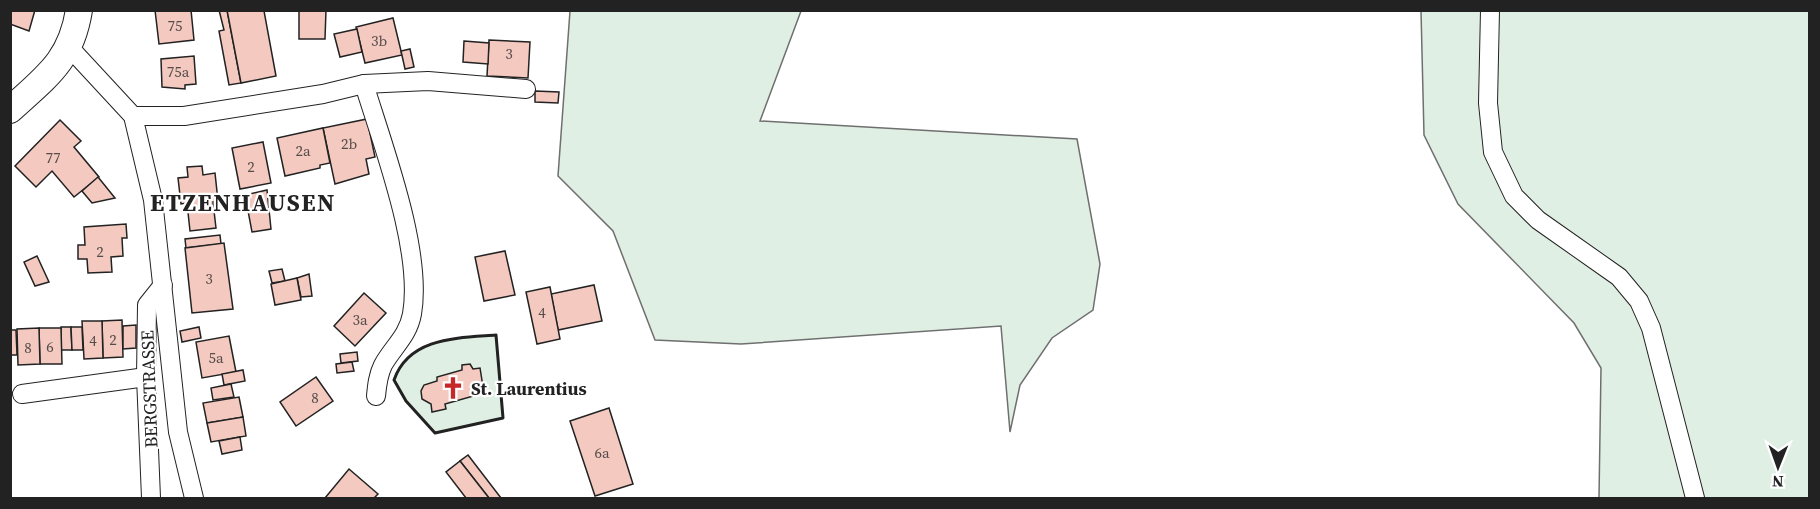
<svg xmlns="http://www.w3.org/2000/svg" width="1820" height="509" viewBox="0 0 1820 509" font-family="'Source Serif 4',serif">
<rect width="100%" height="100%" fill="#fff"/>
<!-- green -->
<g fill="#e0efe3" stroke="#6f6f6f" stroke-width="1.5">
<path d="M 570,11 L 801,11 L 760,121 L 1077,139 L 1100,264 L 1093,310 L 1052,338 L 1020,385 L 1010,432 L 1001,326 L 741,344 L 655,340 L 613,231 L 558,176 Z"/>
<path d="M 1421,11 L 1809,11 L 1809,498 L 1599,498 L 1601,368 L 1574,323 L 1458,204 L 1424,135 Z"/>
<path d="M 496,335 L 503,418 L 435,433 L 406,401 L 394,380 C 409,337 458,338 496,335 Z"/>
</g>
<!-- building -->
<g fill="#f3c9c0" stroke="#222" stroke-width="1.5">
<path d="M 10,10 L 35,10 L 29,31 L 10,24 Z"/>
<path d="M 155,10 L 191,10 L 194,40 L 159,44 Z"/>
<path d="M 219,10 L 227,10 L 241,83 L 229,85 L 219,31 L 224,30 Z"/>
<path d="M 227,10 L 266,10 L 264,11 L 276,76 L 241,83 Z"/>
<path d="M 299,10 L 326,10 L 325,39 L 299,39 Z"/>
<path d="M 393,18 L 402,55 L 365,63 L 356,27 Z"/>
<path d="M 357,29 L 362,52 L 340,57 L 334,34 Z"/>
<path d="M 489,40 L 530,42 L 528,78 L 487,76 Z"/>
<path d="M 464,41 L 489,43 L 488,64 L 463,62 Z"/>
<path d="M 410,49 L 414,67 L 405,69 L 401,51 Z"/>
<path d="M 194,56 L 196,84 L 185,85 L 185,89 L 162,87 L 161,59 Z"/>
<path d="M 535,91 L 559,92 L 558,103 L 535,102 Z"/>
<path d="M 367,119 L 375,157 L 366,159 L 369,174 L 335,184 L 323,128 Z"/>
<path d="M 60,120 L 81,141 L 74,147 L 99,177 L 74,197 L 52,171 L 36,187 L 15,166 Z"/>
<path d="M 323,128 L 330,163 L 320,165 L 320,168 L 285,176 L 277,138 Z"/>
<path d="M 263,142 L 271,183 L 240,189 L 232,148 Z"/>
<path d="M 202,166 L 203,175 L 215,173 L 218,201 L 213,202 L 216,228 L 190,231 L 187,203 L 181,204 L 178,178 L 188,177 L 187,167 Z"/>
<path d="M 98,177 L 115,198 L 92,203 L 82,191 Z"/>
<path d="M 267,190 L 271,229 L 252,232 L 245,195 Z"/>
<path d="M 126,224 L 127,238 L 122,238 L 123,256 L 111,257 L 112,272 L 88,273 L 87,259 L 78,259 L 78,245 L 85,245 L 84,227 Z"/>
<path d="M 220,235 L 221,244 L 186,248 L 185,239 Z"/>
<path d="M 224,243 L 233,309 L 192,313 L 185,248 Z"/>
<path d="M 505,251 L 515,295 L 484,301 L 475,257 Z"/>
<path d="M 37,256 L 49,282 L 35,286 L 24,262 Z"/>
<path d="M 282,269 L 285,281 L 272,283 L 269,271 Z"/>
<path d="M 309,274 L 312,296 L 301,297 L 297,278 Z"/>
<path d="M 297,278 L 301,300 L 275,305 L 271,284 Z"/>
<path d="M 594,285 L 602,321 L 558,330 L 551,294 Z"/>
<path d="M 550,287 L 560,339 L 537,344 L 526,292 Z"/>
<path d="M 364,293 L 386,313 L 355,346 L 334,326 Z"/>
<path d="M 122,320 L 123,357 L 103,358 L 102,321 Z"/>
<path d="M 82,321 L 102,321 L 103,358 L 84,359 Z"/>
<path d="M 136,325 L 136,348 L 123,349 L 123,326 Z"/>
<path d="M 61,327 L 71,327 L 72,350 L 61,350 Z"/>
<path d="M 71,327 L 82,327 L 83,350 L 72,350 Z"/>
<path d="M 199,327 L 201,338 L 182,342 L 180,331 Z"/>
<path d="M 39,328 L 61,328 L 62,364 L 40,364 Z"/>
<path d="M 39,328 L 40,364 L 18,365 L 17,329 Z"/>
<path d="M 10,330 L 16,330 L 17,355 L 10,355 Z"/>
<path d="M 229,336 L 236,372 L 202,378 L 196,342 Z"/>
<path d="M 357,352 L 358,361 L 341,363 L 340,354 Z"/>
<path d="M 352,362 L 354,371 L 337,373 L 336,364 Z"/>
<path d="M 470,364 L 473,369 L 480,368 L 484,393 L 445,404 L 446,409 L 432,412 L 431,404 L 422,399 L 421,391 L 424,385 L 437,381 L 437,377 L 462,370 L 462,365 Z"/>
<path d="M 243,370 L 245,381 L 224,385 L 222,374 Z"/>
<path d="M 316,377 L 333,401 L 296,426 L 280,402 Z"/>
<path d="M 231,384 L 234,397 L 213,400 L 211,388 Z"/>
<path d="M 239,397 L 243,417 L 207,423 L 203,403 Z"/>
<path d="M 609,408 L 633,484 L 595,496 L 570,421 Z"/>
<path d="M 243,417 L 246,436 L 211,442 L 207,423 Z"/>
<path d="M 240,437 L 242,450 L 222,454 L 219,441 Z"/>
<path d="M 468,455 L 501,498 L 489,498 L 460,461 Z"/>
<path d="M 460,461 L 489,498 L 466,498 L 446,472 Z"/>
<path d="M 349,469 L 378,494 L 374,498 L 325,498 Z"/>
</g>
<g fill="none" stroke-linecap="round" stroke-linejoin="round">
<!-- street casing -->
<g stroke="#222" stroke-width="20">
<g id="street">
<path d="M 1490,10 L 1488,103 L 1493,152 L 1514,196 L 1538,220 L 1619,277 L 1639,301 L 1651,328 L 1695,498"/>
<path d="M 70,48 L 133,116 L 153,200 L 178,432 L 194,498"/>
<path d="M 364,84 C 383,146 423,251 412,314 C 408,336 393,347 383,365 C 378,375 377,385 376,396"/>
<path d="M 133,116 L 184,116 L 323,94 L 364,84 L 428,81 L 526,89"/>
<path d="M 22,394 L 146,377"/>
<path d="M 151,498 L 146,377 L 147,305 L 163,285"/>
</g>
</g>
<!-- secondary casing -->
<g stroke="#222" stroke-width="28">
<path id="secondary" d="M 10,110 C 46,77 71,61 79,10"/>
</g>
<!-- street -->
<use href="#street" stroke="#fff" stroke-width="18"/>
<!-- secondary -->
<use href="#secondary" stroke="#fff" stroke-width="26"/>
<!-- wall -->
<path stroke="#222" stroke-width="3" d="M 496,335 L 503,418 L 435,433 L 406,401 L 394,380 C 409,337 458,338 496,335 Z"/>
</g>
<!-- icons -->
<defs>
<g id="church-bare" transform="scale(1.8)"><path d="M-1.2-6h2.4v3.5h3.3v2.4h-3.3V6h-2.4V-.1h-3.3v-2.4h3.3Z" fill="#c62828" stroke="#fff" stroke-width="2.5" paint-order="stroke"/></g>
</defs>
<g fill-rule="evenodd">
<use href="#church-bare" x="453" y="388"/>
</g>
<g text-anchor="middle" dominant-baseline="central" stroke-width="4.5" stroke-linejoin="round" paint-order="stroke">
<!-- number labels -->
<g font-size="15" fill="#564c4a">
<text x="175" y="25">75</text>
<text x="379" y="40">3b</text>
<text x="509" y="53">3</text>
<text x="178" y="71">75a</text>
<text x="349" y="143">2b</text>
<text x="303" y="150">2a</text>
<text x="53" y="157">77</text>
<text x="251" y="166">2</text>
<text x="100" y="251">2</text>
<text x="209" y="278">3</text>
<text x="542" y="312">4</text>
<text x="360" y="319">3a</text>
<text x="113" y="339">2</text>
<text x="93" y="340">4</text>
<text x="50" y="346">6</text>
<text x="28" y="347">8</text>
<text x="216" y="357">5a</text>
<text x="315" y="397">8</text>
<text x="602" y="452">6a</text>
</g>
<!-- poi labels -->
<g font-size="18" font-weight="bold" fill="#222" stroke="#fff" text-anchor="start">
<text x="471" y="388">St. Laurentius</text>
</g>
<!-- street labels -->
<g font-size="18" fill="#222" stroke="#fff">
<text transform="translate(149 389) rotate(-92)">BERGSTRASSE</text>
</g>
<!-- district labels -->
<g font-size="24" font-weight="bold" letter-spacing="1.5" fill="#222" stroke="#fff">
<text x="243" y="202">ETZENHAUSEN</text>
</g>
</g>
<!-- border -->
<rect width="1820" height="509" fill="none" stroke="#222222" stroke-width="24"/>
<!-- north arrow -->
<g transform="translate(1778 467) rotate(181)" stroke="#ffffff" stroke-width="4.5" paint-order="stroke">
<path d="M0-4.5L10 22L0 15L-10 22Z" fill="#222222"/>
<text y="-9" font-size="16" font-weight="bold" text-anchor="middle" fill="#222222">N</text>
</g>
</svg>
